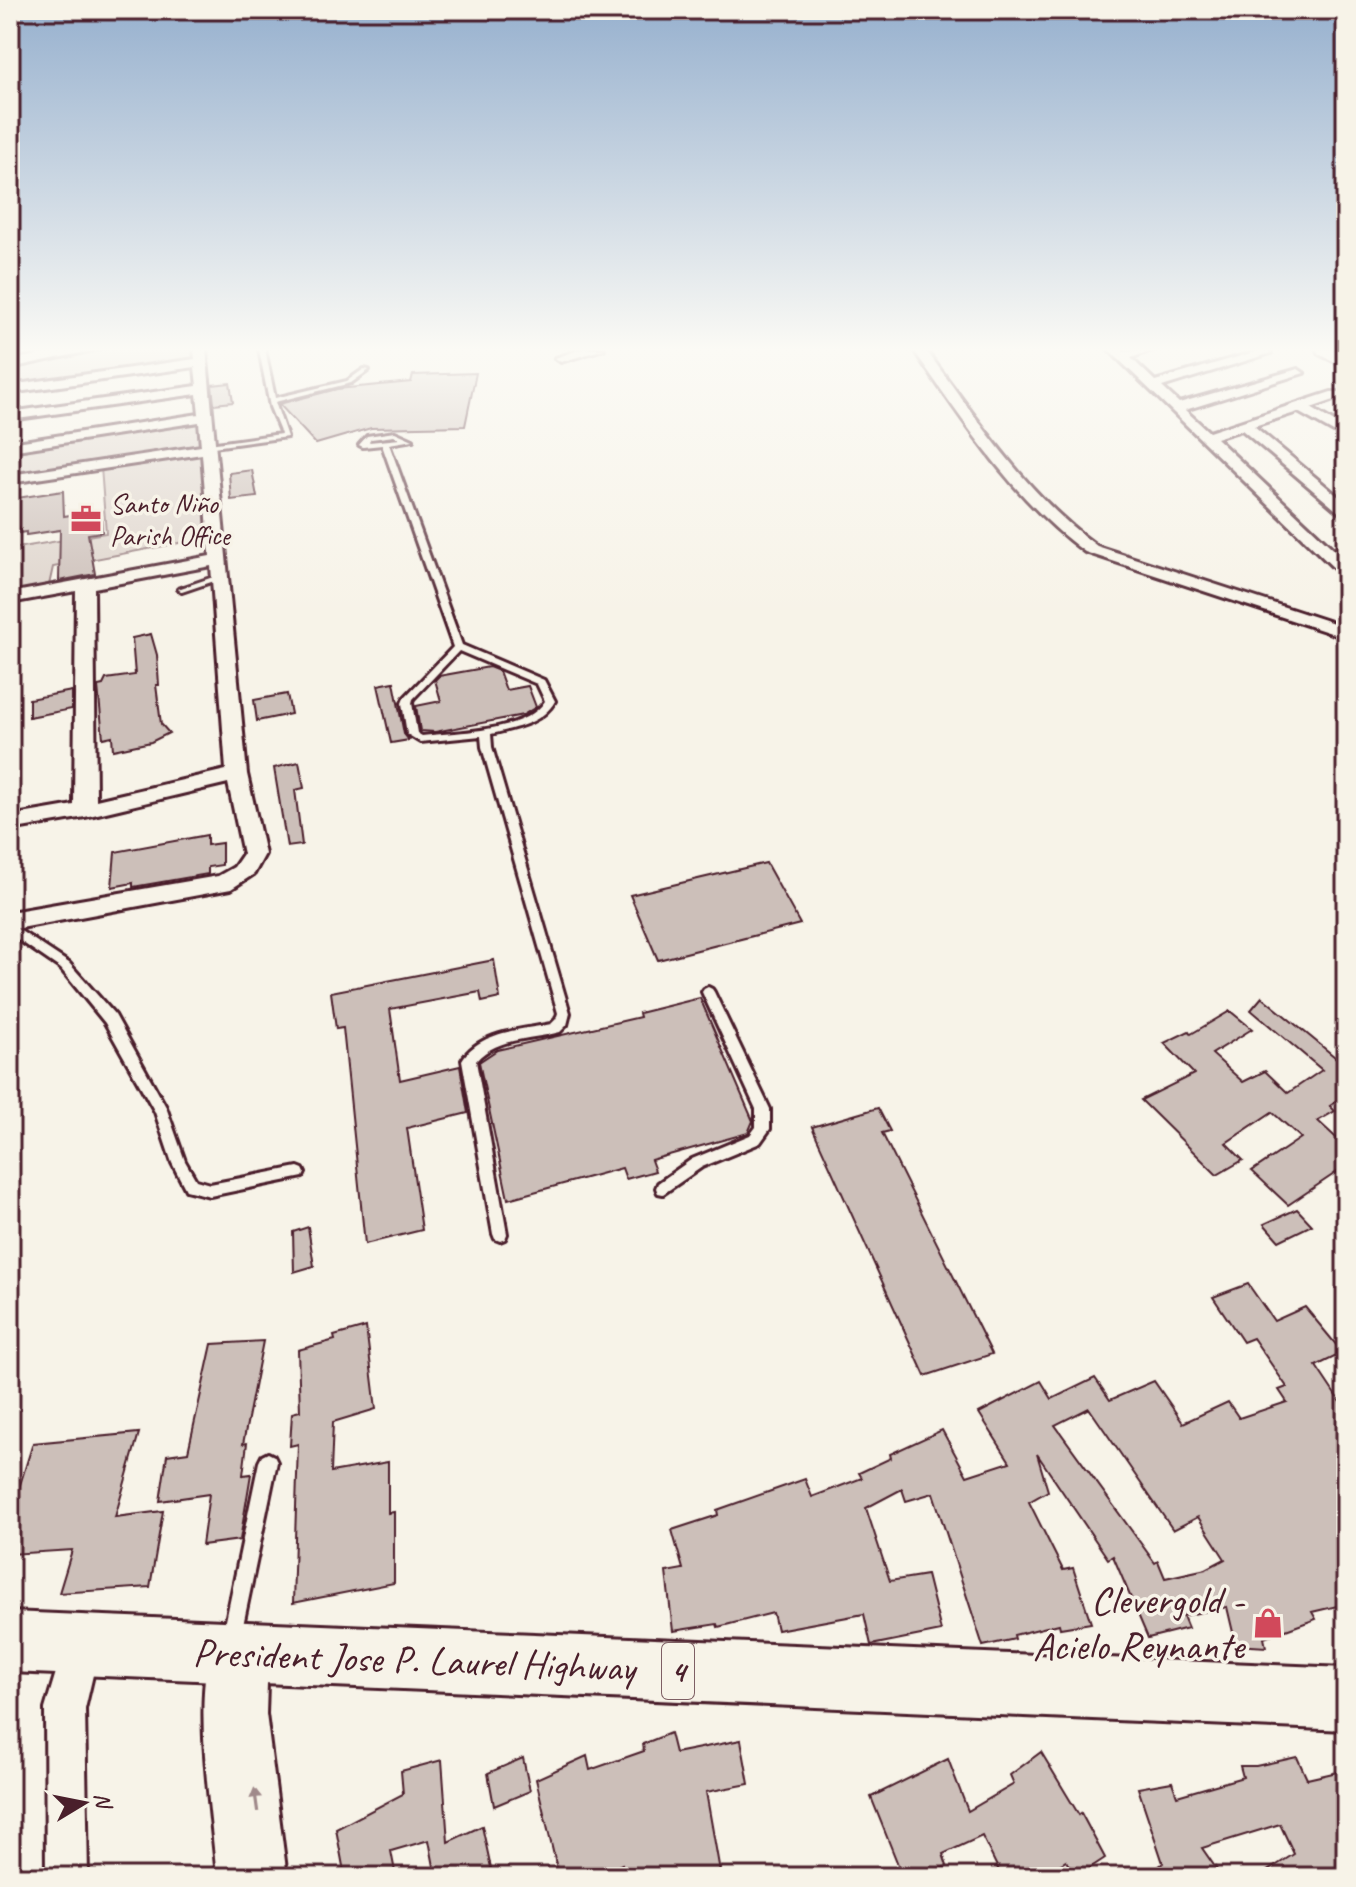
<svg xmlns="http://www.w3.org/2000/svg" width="1356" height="1887" viewBox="0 0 1356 1887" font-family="Caveat,sans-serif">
<rect width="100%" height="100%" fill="#f7f3e8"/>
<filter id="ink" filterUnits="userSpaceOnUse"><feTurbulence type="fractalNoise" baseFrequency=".0125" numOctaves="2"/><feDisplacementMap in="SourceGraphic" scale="16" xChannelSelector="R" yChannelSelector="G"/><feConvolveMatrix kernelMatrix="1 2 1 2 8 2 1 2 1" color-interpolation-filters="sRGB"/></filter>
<g filter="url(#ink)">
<!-- green -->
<g fill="#ded4cc" stroke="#947a7c" stroke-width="2">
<path d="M 107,349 L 194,349 L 194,359 L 10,386 L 10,367 Z"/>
<path d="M 191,422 L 202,424 L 204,444 L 16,474 L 16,458 L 10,459 L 10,449 Z"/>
<path d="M 202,454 L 211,537 L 53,567 L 49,585 L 10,594 L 10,549 L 106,533 L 101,467 Z"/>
</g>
<!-- building -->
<g fill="#ccbfb9" stroke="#4a1f2b" stroke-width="2" fill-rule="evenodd">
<path d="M 476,373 L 465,426 L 371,428 L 316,444 L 279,404 L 337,389 L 411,382 L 413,375 Z"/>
<path d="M 230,383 L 233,402 L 214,404 L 212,385 Z"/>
<path d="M 252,470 L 257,497 L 231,500 L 229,473 Z"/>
<path d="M 63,491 L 64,516 L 101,510 L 102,532 L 88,534 L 95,574 L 59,581 L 60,530 L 26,535 L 26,532 L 19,533 L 19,527 L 10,529 L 10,499 Z"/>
<path d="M 151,634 L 157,655 L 159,685 L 156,685 L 161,724 L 169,733 L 151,742 L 113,750 L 112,736 L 103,738 L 98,686 L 103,685 L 106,679 L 135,675 L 132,638 Z"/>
<path d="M 489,667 L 499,671 L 506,690 L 528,686 L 536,707 L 523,715 L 435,732 L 420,731 L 416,706 L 441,701 L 435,680 L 439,676 Z"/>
<path d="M 394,682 L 404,734 L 409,740 L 391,743 L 378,685 Z"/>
<path d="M 72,691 L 72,709 L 29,717 L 29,699 Z"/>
<path d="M 287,694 L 291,714 L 257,721 L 254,700 Z"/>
<path d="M 299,762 L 304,788 L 295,790 L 302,845 L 287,847 L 274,768 Z"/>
<path d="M 207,835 L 207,845 L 222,843 L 222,865 L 208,867 L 208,874 L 133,887 L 133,883 L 112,887 L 115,852 Z"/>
<path d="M 766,863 L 800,924 L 658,960 L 630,895 Z"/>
<path d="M 494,960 L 500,998 L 482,1002 L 480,992 L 390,1009 L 400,1080 L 460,1066 L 468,1113 L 407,1128 L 422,1230 L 365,1244 L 343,1028 L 336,1029 L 331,992 Z"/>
<path d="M 1262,997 L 1346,1066 L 1346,1095 L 1330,1106 L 1335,1111 L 1318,1121 L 1346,1147 L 1346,1166 L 1288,1205 L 1252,1171 L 1301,1138 L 1272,1112 L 1226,1143 L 1243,1160 L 1217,1175 L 1141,1100 L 1194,1074 L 1164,1043 L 1189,1031 L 1191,1034 L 1230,1011 L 1252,1029 L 1212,1054 L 1243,1082 L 1265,1071 L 1288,1093 L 1322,1070 L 1251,1010 Z"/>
<path d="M 700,998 L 753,1121 L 748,1133 L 651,1160 L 655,1171 L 626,1179 L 622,1168 L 508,1199 L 479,1062 L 497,1050 L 640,1017 L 639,1013 Z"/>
<path d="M 878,1108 L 890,1131 L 882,1133 L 992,1354 L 925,1376 L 812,1127 Z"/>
<path d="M 1297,1209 L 1312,1225 L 1279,1241 L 1264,1224 Z"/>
<path d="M 308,1227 L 314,1266 L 294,1272 L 293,1232 Z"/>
<path d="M 1248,1284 L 1274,1321 L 1305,1307 L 1343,1353 L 1316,1366 L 1346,1411 L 1346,1604 L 1312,1612 L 1316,1619 L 1264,1638 L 1266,1647 L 1236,1645 L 1227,1607 L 1183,1616 L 1188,1628 L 1148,1638 L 1113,1556 L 1108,1559 L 1037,1454 L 1048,1491 L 1029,1502 L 1063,1570 L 1073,1568 L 1091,1623 L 1060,1628 L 1059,1624 L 1014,1635 L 1015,1639 L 983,1646 L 933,1493 L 906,1501 L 902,1489 L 866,1508 L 890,1581 L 927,1575 L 941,1631 L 871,1645 L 864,1614 L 777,1630 L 773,1613 L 718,1627 L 717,1624 L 673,1631 L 666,1572 L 683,1569 L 672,1530 L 718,1515 L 717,1510 L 805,1479 L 812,1497 L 862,1478 L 859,1473 L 891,1458 L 890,1454 L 942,1430 L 967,1476 L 1010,1462 L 979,1413 L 1041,1381 L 1052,1399 L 1095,1378 L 1110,1400 L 1154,1381 L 1183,1423 L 1228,1402 L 1239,1418 L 1287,1402 L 1279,1390 L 1287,1387 L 1253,1338 L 1243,1342 L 1213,1297 ZM 1089,1408 L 1173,1530 L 1198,1517 L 1225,1559 L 1206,1569 L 1165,1578 L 1158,1561 L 1155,1563 L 1055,1425 Z"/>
<path d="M 366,1327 L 376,1409 L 333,1422 L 331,1472 L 388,1462 L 388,1513 L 394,1512 L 394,1583 L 293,1603 L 298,1444 L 290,1446 L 292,1413 L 300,1411 L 298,1350 L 335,1340 L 334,1336 Z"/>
<path d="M 263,1341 L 243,1444 L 247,1443 L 243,1475 L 251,1474 L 240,1540 L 202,1545 L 209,1494 L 160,1501 L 167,1455 L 188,1452 L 212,1344 Z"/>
<path d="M 139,1433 L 115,1517 L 163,1511 L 150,1587 L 59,1593 L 72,1550 L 10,1554 L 10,1517 L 33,1443 Z"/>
<path d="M 670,1733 L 675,1753 L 741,1740 L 749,1784 L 706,1792 L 721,1877 L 626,1877 L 622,1864 L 596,1877 L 559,1877 L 536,1779 L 587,1756 L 590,1770 L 644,1751 L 643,1744 Z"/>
<path d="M 1041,1752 L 1079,1815 L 1081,1813 L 1105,1858 L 1076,1877 L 1066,1861 L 1041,1877 L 1002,1877 L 982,1836 L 943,1854 L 947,1866 L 923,1877 L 903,1877 L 871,1797 L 948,1759 L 968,1811 L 1014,1784 L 1010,1775 Z"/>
<path d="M 1297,1757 L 1307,1779 L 1346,1770 L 1346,1877 L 1258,1877 L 1294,1854 L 1280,1824 L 1202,1848 L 1222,1877 L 1146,1877 L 1163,1863 L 1138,1788 L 1172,1782 L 1177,1796 L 1243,1777 L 1240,1766 L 1256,1766 Z"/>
<path d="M 523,1758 L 530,1791 L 494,1806 L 488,1773 Z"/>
<path d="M 442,1760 L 448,1842 L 482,1826 L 493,1877 L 436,1877 L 429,1840 L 391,1851 L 396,1877 L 345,1877 L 336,1829 L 403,1794 L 401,1771 Z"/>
</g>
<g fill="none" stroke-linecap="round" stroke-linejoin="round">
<!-- lane casing -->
<g stroke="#4a1f2b" stroke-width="6">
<g id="lane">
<path d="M 259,349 L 265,349 L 275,398 L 347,381 L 364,369 L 369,370 L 351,383 L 275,402 L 287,437 L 206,448 L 205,446 L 209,444 L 281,434 L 270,407 Z"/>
<path d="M 395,432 L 413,440 L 389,444 L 462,645 L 544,680 L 555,701 C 542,724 514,728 491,734 L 492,747 L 570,1013 L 567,1025 L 560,1032 C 532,1040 496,1037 476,1061 L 507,1234 L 505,1239 L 500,1241 L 495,1239 L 493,1234 L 462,1060 C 480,1031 521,1030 551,1024 L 556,1019 L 558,1013 L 482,747 L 481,736 L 420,742 L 407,734 L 402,703 L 404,698 L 453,647 L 382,445 L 363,447 L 359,445 L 367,436 ZM 394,436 L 400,439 L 369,442 L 371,439 ZM 459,651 L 537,684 L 545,701 C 526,732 455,732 422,736 L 417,733 L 412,703 L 413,699 Z"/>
<path d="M 219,575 L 226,577 L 182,592 L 178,589 Z"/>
<path d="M 10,924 L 69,963 L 115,1015 L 166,1107 L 185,1161 L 196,1180 L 210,1184 L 298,1167 L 303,1169 L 305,1173 L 303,1177 L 210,1196 L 186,1190 L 172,1163 L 155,1112 L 105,1023 L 61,969 L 10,934 Z"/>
<path d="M 708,987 L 712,989 L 714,992 L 770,1109 L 770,1129 L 760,1143 L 702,1167 L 663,1194 L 658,1193 L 656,1188 L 658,1183 L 692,1159 L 750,1135 L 756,1127 L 756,1109 L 702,992 L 704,989 Z"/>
<path d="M 268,1453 L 274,1456 L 277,1462 L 241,1635 L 239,1642 L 232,1644 L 225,1642 L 223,1635 L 259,1462 L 262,1456 Z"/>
</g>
</g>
<!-- street casing -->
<g stroke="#4a1f2b" stroke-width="6">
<g id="street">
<path d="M 72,349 L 99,349 L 10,368 L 10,360 Z"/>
<path d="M 194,349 L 206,349 L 247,774 L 265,854 L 254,874 L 231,889 L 10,930 L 10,912 L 218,876 L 234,867 L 243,854 L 228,783 L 85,817 L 10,830 L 10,816 L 74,805 L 76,591 L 10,603 L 10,593 L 210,556 L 202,454 L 10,483 L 10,475 L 201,446 L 199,422 L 10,451 L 10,443 L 199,414 L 197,394 L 10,420 L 10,412 L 197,386 L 195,367 L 10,393 L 10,385 L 195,359 ZM 211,566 L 226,770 L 96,800 L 94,588 Z"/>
<path d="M 582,349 L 604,349 L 561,362 L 555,358 Z"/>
<path d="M 913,349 L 925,349 C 978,419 1025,494 1097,546 L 1346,627 L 1346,638 L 1085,552 C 1013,499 964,422 913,349 Z"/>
<path d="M 1108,349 L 1121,349 L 1124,352 L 1155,349 L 1131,358 L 1155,381 L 1265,349 L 1271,353 L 1162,387 L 1179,403 L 1298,369 L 1304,373 L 1185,410 L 1209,432 L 1331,392 L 1346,392 L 1346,400 L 1337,399 L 1311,408 L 1346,429 L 1346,439 L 1298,412 L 1254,426 L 1346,503 L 1346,516 L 1341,514 L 1242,430 L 1216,438 L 1346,561 L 1346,575 L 1340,574 Z"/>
<path d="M 81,1626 L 94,1632 L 100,1645 L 85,1709 L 88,1877 L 46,1877 L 45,1709 L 68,1632 Z"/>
<path d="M 227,1634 L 238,1639 L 249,1634 L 262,1640 L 268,1653 L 266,1714 L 287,1877 L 217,1877 C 212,1816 191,1693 214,1640 Z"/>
</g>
</g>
<!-- primary casing -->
<g stroke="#4a1f2b" stroke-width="6">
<path id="primary" d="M 10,1612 L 1346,1668 L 1346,1730 L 10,1672 Z"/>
</g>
<!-- highway casing -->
<g stroke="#4a1f2b" stroke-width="6">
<path id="highway" d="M 1316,349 L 1346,350 L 1346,367 L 1319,354 Z"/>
</g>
<!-- lane -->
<use href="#lane" fill="#f7f3e8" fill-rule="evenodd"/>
<!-- street -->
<use href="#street" fill="#f7f3e8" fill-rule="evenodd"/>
<!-- primary -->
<use href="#primary" fill="#f7f3e8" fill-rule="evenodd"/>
<!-- highway -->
<use href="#highway" fill="#f7f3e8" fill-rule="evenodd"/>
</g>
<!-- one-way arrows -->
<defs><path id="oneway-solid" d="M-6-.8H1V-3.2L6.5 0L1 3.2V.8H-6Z" transform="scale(2)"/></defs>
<use fill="#a0898a" href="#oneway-solid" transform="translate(256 1800) rotate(-98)"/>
</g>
<!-- sky -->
<linearGradient id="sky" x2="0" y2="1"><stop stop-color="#96b0ce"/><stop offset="0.57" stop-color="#fbfaf5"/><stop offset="1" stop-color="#fbfaf5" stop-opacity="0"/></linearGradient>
<rect width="1356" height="613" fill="url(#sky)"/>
<!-- icons -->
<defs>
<g id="office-bare" transform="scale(2.4)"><path d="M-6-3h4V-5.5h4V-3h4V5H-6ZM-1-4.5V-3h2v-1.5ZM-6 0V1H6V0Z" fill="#d1495b" stroke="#f7f3e8" stroke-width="2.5" paint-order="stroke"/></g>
<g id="shop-bare" transform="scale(2.4)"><path d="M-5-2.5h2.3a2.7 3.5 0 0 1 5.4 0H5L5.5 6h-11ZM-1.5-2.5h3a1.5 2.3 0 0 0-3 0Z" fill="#d1495b" stroke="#f7f3e8" stroke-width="2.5" paint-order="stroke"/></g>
</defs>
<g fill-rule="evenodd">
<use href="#office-bare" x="86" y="519"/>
<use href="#shop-bare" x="1268" y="1623"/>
</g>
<g text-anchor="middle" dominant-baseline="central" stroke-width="7" stroke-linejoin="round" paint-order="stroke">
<!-- far-poi labels -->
<g font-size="28" fill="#4a1f2b" stroke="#f7f3e8" text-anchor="start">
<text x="110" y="503">Santo Niño<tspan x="110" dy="32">Parish Office</tspan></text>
</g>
<!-- shield labels -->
<rect fill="#f7f3e8" stroke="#7e5f64" stroke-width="2" x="662" y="1643" width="32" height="56" rx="6"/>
<g font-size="32" font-weight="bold" fill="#4a1f2b">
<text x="678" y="1671">4</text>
</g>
<!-- near-poi labels -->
<g font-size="40" fill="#4a1f2b" stroke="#f7f3e8" text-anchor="end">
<text x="1244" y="1600">Clevergold -<tspan x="1244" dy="46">Acielo Reynante</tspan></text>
</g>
<!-- near-street labels -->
<g font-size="40" fill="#4a1f2b" stroke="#f7f3e8">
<text transform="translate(414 1660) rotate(2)">President Jose P. Laurel Highway</text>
</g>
</g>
<!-- margin -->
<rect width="1356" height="1887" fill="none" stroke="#f7f3e8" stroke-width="40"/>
<rect x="20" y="20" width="1316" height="1847" fill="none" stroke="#4a1f2b" stroke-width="3" filter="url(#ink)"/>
<!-- north arrow -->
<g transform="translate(84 1803) rotate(80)" stroke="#f7f3e8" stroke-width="6" paint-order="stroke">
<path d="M0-6L14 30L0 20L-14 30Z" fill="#4a1f2b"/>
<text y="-12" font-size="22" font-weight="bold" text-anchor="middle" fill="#4a1f2b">N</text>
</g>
</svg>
